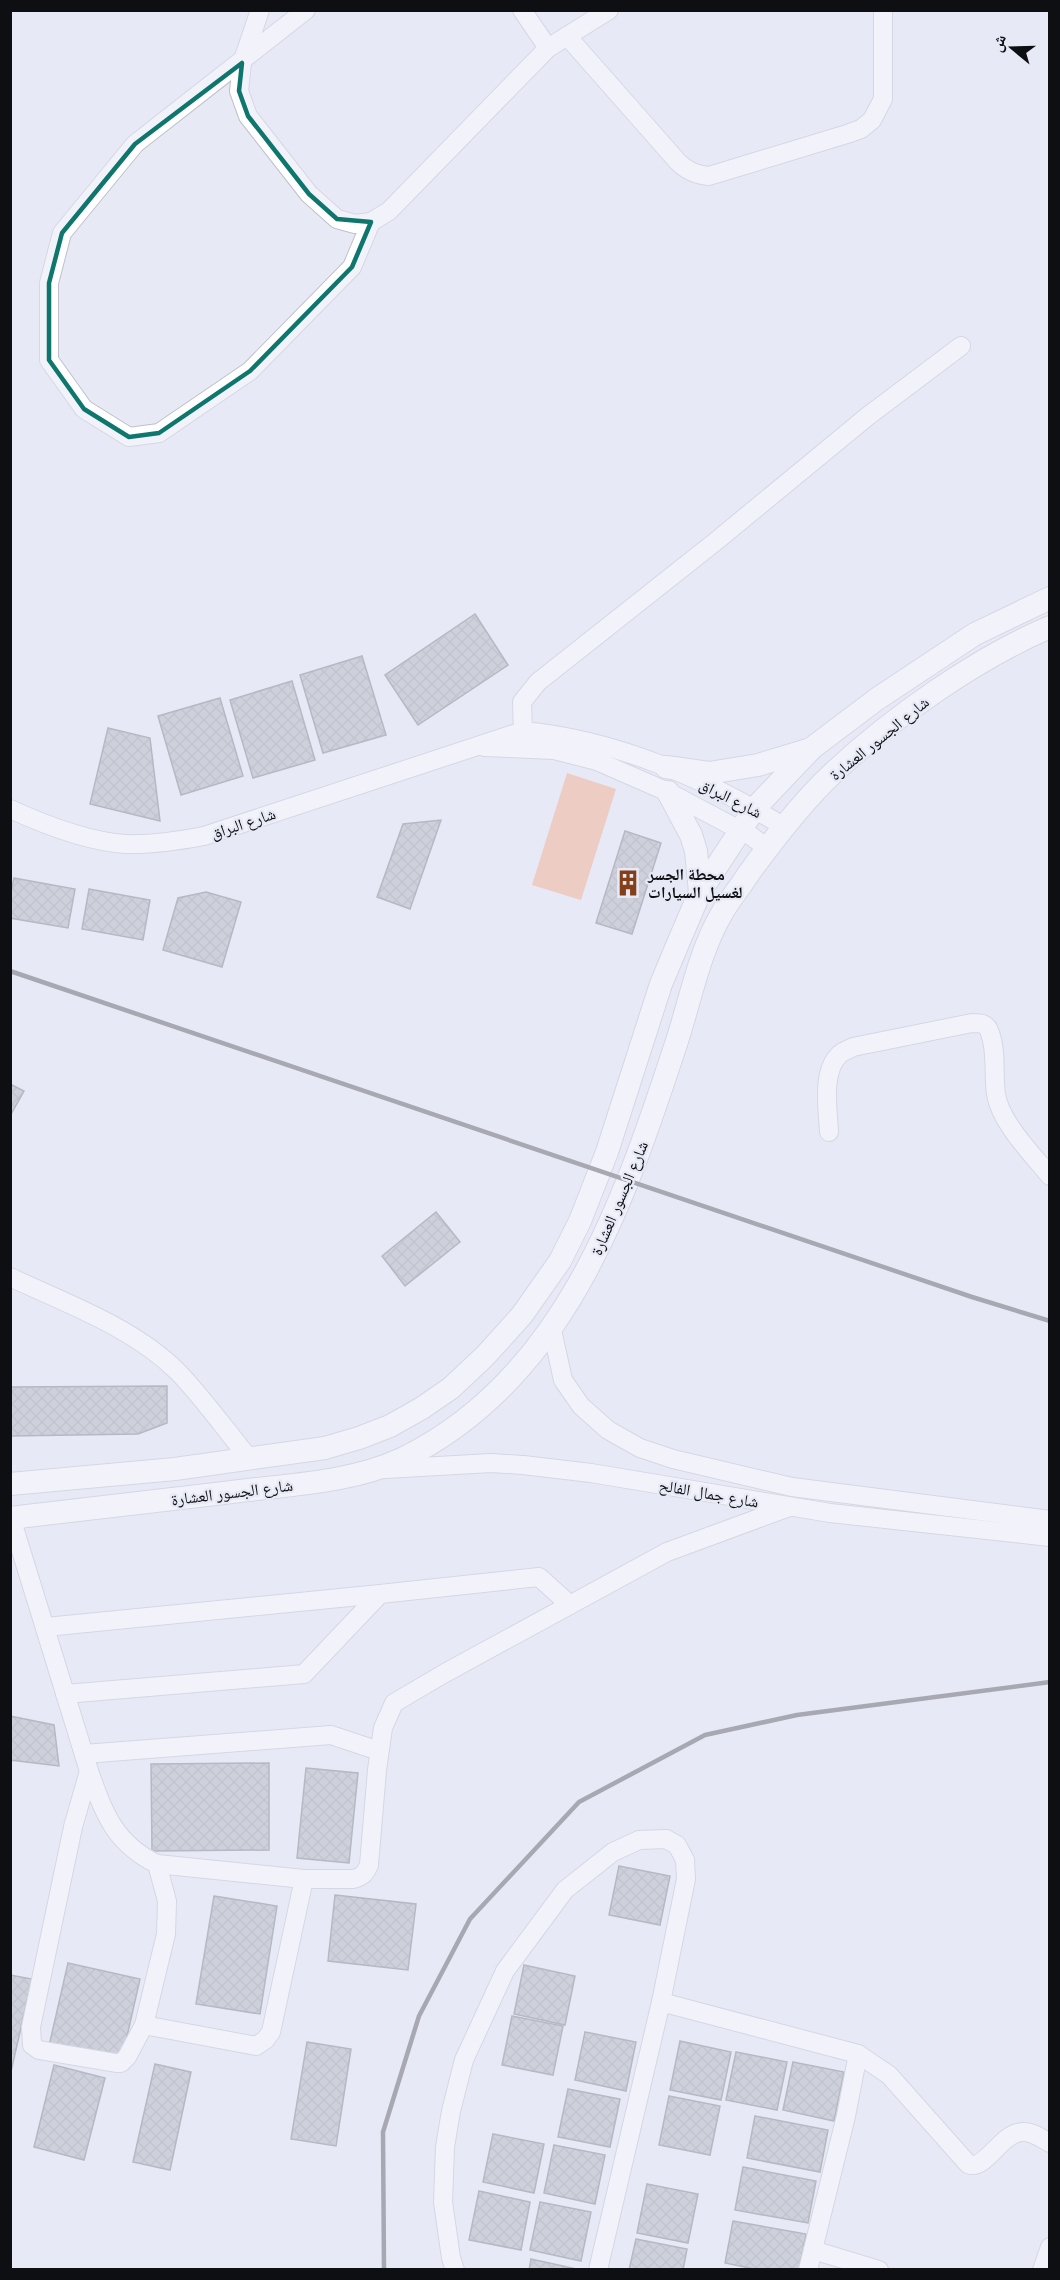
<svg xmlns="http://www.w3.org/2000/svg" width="1060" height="2280" viewBox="0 0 1060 2280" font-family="'PT Sans','Noto Naskh Arabic',sans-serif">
<defs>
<pattern id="building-cross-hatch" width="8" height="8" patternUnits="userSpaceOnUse" patternTransform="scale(1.5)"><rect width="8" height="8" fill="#b0b2bd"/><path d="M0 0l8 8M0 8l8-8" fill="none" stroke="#9698a2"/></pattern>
</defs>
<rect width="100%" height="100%" fill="#e7e9f5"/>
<!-- green -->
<path fill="#f2a885" d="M 567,773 L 616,789 L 581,900 L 532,885 Z"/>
<!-- building -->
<g fill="url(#building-cross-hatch)" stroke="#7a7c87" stroke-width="1.5">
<path d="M 475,614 L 508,665 L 418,725 L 385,675 Z"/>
<path d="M 362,656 L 386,735 L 323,753 L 300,675 Z"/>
<path d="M 292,681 L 315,760 L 253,778 L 230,700 Z"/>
<path d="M 220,698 L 243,776 L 181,795 L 158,716 Z"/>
<path d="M 108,728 L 150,738 L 160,821 L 90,804 Z"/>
<path d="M 441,820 L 410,909 L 377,897 L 403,824 Z"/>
<path d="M 625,831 L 661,843 L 632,934 L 596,923 Z"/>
<path d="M 14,878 L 75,889 L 68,928 L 10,918 L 10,896 Z"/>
<path d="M 89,889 L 150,900 L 143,940 L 82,929 Z"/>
<path d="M 206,892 L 241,902 L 222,967 L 163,950 L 178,898 Z"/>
<path d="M 10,1084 L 24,1091 L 10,1116 Z"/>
<path d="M 436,1212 L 460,1242 L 405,1286 L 382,1256 Z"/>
<path d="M 167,1386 L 167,1423 L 138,1434 L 10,1436 L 10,1387 Z"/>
<path d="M 10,1716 L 54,1725 L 59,1766 L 10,1760 Z"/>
<path d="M 269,1763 L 269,1850 L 152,1851 L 151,1764 Z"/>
<path d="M 306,1768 L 358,1773 L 349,1863 L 297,1858 Z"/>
<path d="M 619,1866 L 670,1876 L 660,1925 L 609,1915 Z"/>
<path d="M 335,1895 L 416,1904 L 408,1970 L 328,1961 Z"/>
<path d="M 214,1896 L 277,1906 L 260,2014 L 196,2004 Z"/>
<path d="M 68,1963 L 140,1979 L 121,2063 L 49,2046 Z"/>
<path d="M 524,1965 L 575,1976 L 565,2025 L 514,2014 Z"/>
<path d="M 10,1975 L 32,1979 L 10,2076 Z"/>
<path d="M 512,2016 L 563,2026 L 553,2075 L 502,2065 Z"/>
<path d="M 585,2032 L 636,2042 L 626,2091 L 575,2080 Z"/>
<path d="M 680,2041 L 731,2052 L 721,2100 L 670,2090 Z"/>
<path d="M 307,2042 L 351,2049 L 336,2146 L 291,2139 Z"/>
<path d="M 736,2052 L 787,2062 L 777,2110 L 726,2100 Z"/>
<path d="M 793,2062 L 844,2072 L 834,2121 L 783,2110 Z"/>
<path d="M 155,2064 L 191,2072 L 170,2170 L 133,2162 Z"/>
<path d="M 54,2065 L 105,2078 L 84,2160 L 34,2147 Z"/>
<path d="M 568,2089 L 620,2099 L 610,2147 L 558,2137 Z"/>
<path d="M 669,2096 L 720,2106 L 710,2155 L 659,2145 Z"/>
<path d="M 755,2116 L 828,2130 L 820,2172 L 747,2158 Z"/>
<path d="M 493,2134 L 544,2144 L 534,2193 L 483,2182 Z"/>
<path d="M 554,2145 L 605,2155 L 595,2204 L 544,2193 Z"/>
<path d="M 743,2167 L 816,2181 L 808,2223 L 735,2210 Z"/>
<path d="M 647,2184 L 698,2194 L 688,2243 L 637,2233 Z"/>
<path d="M 479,2191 L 530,2202 L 521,2250 L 469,2240 Z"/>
<path d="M 540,2202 L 591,2212 L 581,2261 L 530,2250 Z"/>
<path d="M 733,2221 L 806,2234 L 799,2270 L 759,2270 L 725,2263 Z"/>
<path d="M 636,2239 L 687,2249 L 683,2270 L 629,2270 Z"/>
<path d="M 531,2259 L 581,2270 L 529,2270 Z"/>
</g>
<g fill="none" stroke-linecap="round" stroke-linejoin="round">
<!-- minor casing -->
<g stroke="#bfc0cc" stroke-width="20">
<g id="minor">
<path d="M 260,10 L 242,63 L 239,91 L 248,116 L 309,194 L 337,219 L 355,224 L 371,222 L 389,211 L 548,48 L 609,10"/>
<path d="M 306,10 L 135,144 L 62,233 L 49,283 L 49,360 L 84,409 L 129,437 L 159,433 L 250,371 L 352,267 L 371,222"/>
<path d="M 522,10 L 548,48"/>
<path d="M 567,36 L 678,162 C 687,171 696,175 709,176 L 847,134 L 861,129 L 872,120 L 883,99 L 883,10"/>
<path d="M 523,731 L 522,702 L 538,682 L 715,542 L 868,416 L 961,346"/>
<path d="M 484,747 L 554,750 L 597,761 L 668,792 L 751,836 L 767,848"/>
<path d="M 10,809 C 43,824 90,842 126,844 C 153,845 178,841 204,836 L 523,731 C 613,739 708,779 784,827"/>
<path d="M 829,1132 C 828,1109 821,1071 840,1054 C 843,1051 850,1049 853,1047 L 972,1023 C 981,1023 987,1023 990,1033 C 997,1052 993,1074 996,1094 C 1000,1122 1032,1154 1050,1176"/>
<path d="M 10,1277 C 67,1304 133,1327 178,1372 C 203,1398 225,1429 248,1457"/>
<path d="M 552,1330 L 563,1380 L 581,1406 L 608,1430 L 640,1448 L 673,1459 L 792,1487 L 1050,1520"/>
<path d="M 385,1469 L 491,1463 L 523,1465 L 591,1473 L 830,1513 L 1050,1537"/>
<path d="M 11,1518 L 89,1771 C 104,1813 114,1843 157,1864 L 304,1879 L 353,1879 C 362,1877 365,1874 369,1865 L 377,1770 L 383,1728 L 394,1703 L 445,1673 L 667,1552 L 789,1507"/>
<path d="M 46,1627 L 380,1594"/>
<path d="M 65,1694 L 304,1674 L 380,1594 L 539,1577 L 569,1604"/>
<path d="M 84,1754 L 331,1735 L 379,1751"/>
<path d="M 89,1771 L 73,1827 L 31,2027 L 32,2045 L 39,2050 L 116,2063 L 121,2063 L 127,2057 L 144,2025 L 166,1934 L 167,1901 L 157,1864"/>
<path d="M 661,2002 L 858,2054 L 846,2116 L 808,2270"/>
<path d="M 144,2025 L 256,2046 L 265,2040 L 271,2032 L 304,1879"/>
<path d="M 858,2054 L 889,2075 L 968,2164 C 985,2172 1001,2132 1023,2132 C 1032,2131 1042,2139 1050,2143"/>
<path d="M 813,2250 L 879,2270"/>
<path d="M 455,2270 L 451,2258 L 443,2202 L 445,2147 L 451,2111 L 464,2060 L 505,1971 L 565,1890 L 613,1852 L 639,1840 L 666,1839 L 677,1845 L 685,1860 L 686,1879 L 661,2002 L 598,2270"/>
<path d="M 1042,2270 L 1050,2247"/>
</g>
</g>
<!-- major casing -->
<g stroke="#bfc0cc" stroke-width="24">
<g id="major">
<path d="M 666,767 L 709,773 L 758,765 L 811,749"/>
<path d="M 668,792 L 691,835 L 696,851 L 700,892"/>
<path d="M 10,1484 L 175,1469 L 325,1448 L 359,1438 L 390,1426 L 422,1408 L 451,1388 L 485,1356 L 522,1315 L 560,1261 L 580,1221 L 607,1152 L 661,984 L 679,941 L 700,892 L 755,808 L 812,748 L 877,699 L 975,634 L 1050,598"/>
<path d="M 10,1518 C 90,1509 169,1500 248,1490 C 299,1484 354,1481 402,1459 C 563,1381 623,1205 675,1047 C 690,1003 698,954 722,913 C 729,900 739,889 747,876 C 773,840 801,803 833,773 C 892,718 975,659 1050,627"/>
</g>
</g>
<!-- minor -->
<use href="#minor" stroke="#fff" stroke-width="18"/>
<!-- major -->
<use href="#major" stroke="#fff" stroke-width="22"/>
<!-- rail -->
<g stroke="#595a61" stroke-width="4.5">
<path d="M 10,971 L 972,1297 L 1050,1321"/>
<path d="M 384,2270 L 383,2132 L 419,2016 L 470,1919 L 579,1802 L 705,1735 L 797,1715 L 1050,1682"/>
</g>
</g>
<!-- marked area -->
<path d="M0 0H1060V2280H0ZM 242,63 L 239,91 L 248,116 L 309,194 L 337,219 L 371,222 L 352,267 L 250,371 L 159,433 L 129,437 L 84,409 L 49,360 L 49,283 L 62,233 L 135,144 Z" fill="#e7e9f5" fill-opacity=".55" fill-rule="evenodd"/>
<path fill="none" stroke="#0f766e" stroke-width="4.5" stroke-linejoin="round" d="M 242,63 L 239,91 L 248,116 L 309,194 L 337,219 L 371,222 L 352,267 L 250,371 L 159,433 L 129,437 L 84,409 L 49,360 L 49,283 L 62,233 L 135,144 Z"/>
<!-- icons -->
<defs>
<g id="building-bare" transform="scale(2.07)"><path d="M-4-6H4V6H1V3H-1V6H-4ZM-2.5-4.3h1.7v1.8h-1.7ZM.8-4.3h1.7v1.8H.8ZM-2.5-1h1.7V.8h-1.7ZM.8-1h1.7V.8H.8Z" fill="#853f18" stroke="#e7e9f5" stroke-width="2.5" paint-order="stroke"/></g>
</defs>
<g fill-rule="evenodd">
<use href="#building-bare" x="628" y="883"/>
</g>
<g text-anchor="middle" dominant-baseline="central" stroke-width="4.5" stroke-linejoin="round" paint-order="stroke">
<!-- street labels -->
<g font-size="16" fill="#0e0f13" stroke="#e7e9f5">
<text transform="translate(879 738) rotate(-39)">شارع الجسور العشارة</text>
<text transform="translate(731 798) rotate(27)">شارع البراق</text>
<text transform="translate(243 823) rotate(-18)">شارع البراق</text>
<text transform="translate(619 1198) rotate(-67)">شارع الجسور العشارة</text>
<text transform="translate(232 1492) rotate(-7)">شارع الجسور العشارة</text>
<text transform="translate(709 1493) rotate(10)">شارع جمال الفالح</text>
</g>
<!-- poi labels -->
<g font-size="16" font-weight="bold" fill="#0e0f13" stroke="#e7e9f5" text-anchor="start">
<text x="648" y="874">محطة الجسر<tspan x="648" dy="18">لغسيل السيارات</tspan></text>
</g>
</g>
<!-- border -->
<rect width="1060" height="2280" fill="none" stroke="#0e0f13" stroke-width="24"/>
<!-- north arrow -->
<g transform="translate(1012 48) rotate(289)" stroke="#e7e9f5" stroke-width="4.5" paint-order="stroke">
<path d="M0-4.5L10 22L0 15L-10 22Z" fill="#0e0f13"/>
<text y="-9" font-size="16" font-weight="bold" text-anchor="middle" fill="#0e0f13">ش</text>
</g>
</svg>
